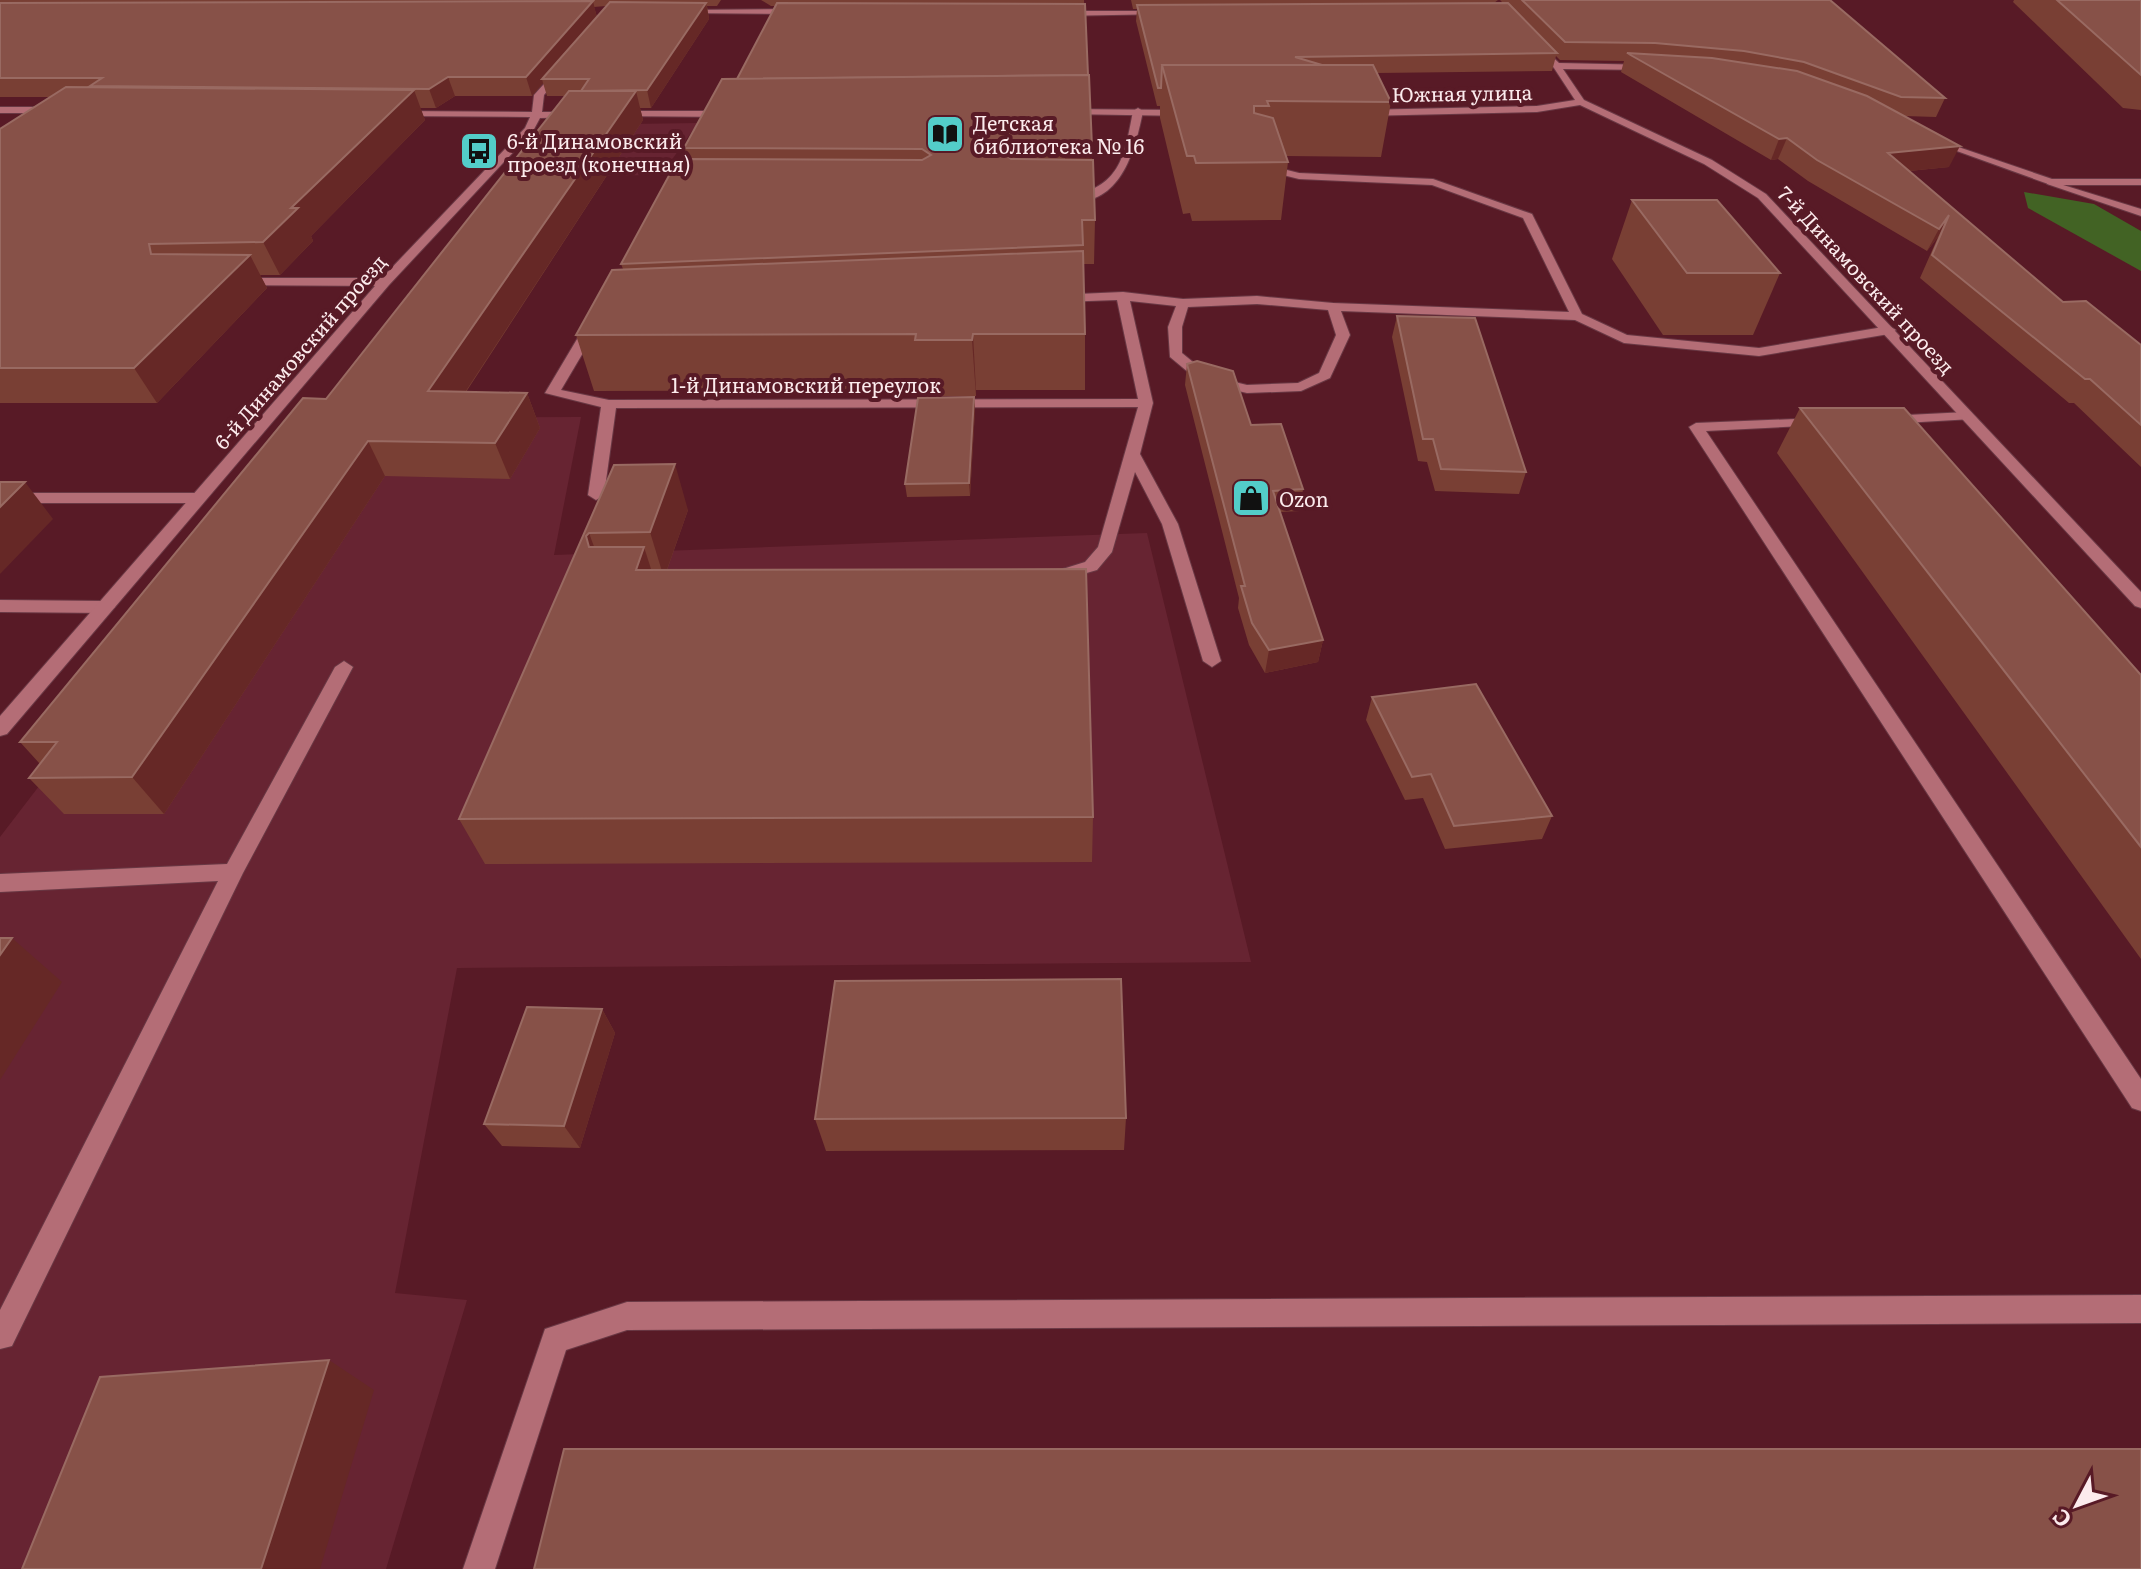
<svg xmlns="http://www.w3.org/2000/svg" width="2141" height="1569" viewBox="0 0 2141 1569" font-family="Literata,serif">
<rect width="100%" height="100%" fill="#581a26"/>
<!-- built -->
<g fill="#672432">
<path d="M 698,123 L 661,175 L 513,177 L 560,125 Z"/>
<path d="M 581,417 L 554,555 L 1147,533 L 1251,962 L 457,968 L 395,1293 L 467,1300 L 386,1569 L 0,1569 L 0,837 L 321,418 Z"/>
</g>
<!-- green -->
<path fill="#426324" d="M 2024,192 L 2094,204 L 2141,231 L 2141,271 L 2028,208 Z"/>
<g fill="none" stroke-linecap="round" stroke-linejoin="round">
<!-- service casing -->
<g stroke="#693844" stroke-width="2">
<g id="service">
<path d="M 1138,108 L 1143,111 C 1135,152 1120,208 1067,201 L 1067,197 C 1120,187 1124,159 1133,111 Z"/>
<path d="M 1263,164 L 1299,173 L 1433,179 L 1532,214 L 1582,314 L 1627,335 L 1759,348 L 1889,326 L 1896,330 L 1889,334 L 1759,356 L 1624,343 L 1575,320 L 1341,311 L 1350,335 L 1330,378 L 1301,391 L 1247,393 L 1200,382 L 1170,357 L 1168,327 L 1176,306 L 1130,301 L 1153,403 L 1140,454 L 1178,524 L 1221,661 L 1212,667 L 1203,661 L 1162,524 L 1135,472 L 1112,552 L 1097,570 L 1059,581 L 1051,576 L 1053,572 L 1085,562 L 1098,547 L 1138,407 L 616,408 L 604,495 L 596,500 L 588,495 L 601,407 L 545,393 L 586,324 L 593,320 L 600,324 L 561,390 L 609,400 L 1138,399 L 1117,300 L 1060,302 L 1054,298 L 1056,295 L 1123,292 L 1183,299 L 1257,296 L 1333,303 L 1569,312 L 1523,218 L 1432,185 L 1299,179 L 1259,169 L 1259,165 ZM 1257,304 L 1328,310 L 1336,335 L 1319,373 L 1298,383 L 1247,385 L 1210,376 L 1182,353 L 1182,327 L 1188,307 Z"/>
<path d="M 2047,180 L 2141,209 L 2141,216 L 2047,184 Z"/>
<path d="M 237,278 L 385,278 L 391,282 L 385,286 L 233,285 L 233,279 Z"/>
<path d="M 1967,412 L 1972,413 L 1972,419 L 1887,424 L 1880,420 L 1887,416 Z"/>
<path d="M 1819,418 L 1826,422 L 1824,425 L 1706,431 L 2141,1079 L 2141,1111 L 2132,1108 L 1689,427 L 1696,423 Z"/>
<path d="M 0,493 L 197,493 L 205,498 L 197,503 L 0,503 Z"/>
<path d="M 0,600 L 106,601 L 115,607 L 106,613 L 0,612 Z"/>
<path d="M 344,661 L 353,667 L 243,873 L 12,1346 L 0,1349 L 0,1310 L 218,881 L 0,892 L 0,874 L 227,864 L 335,667 Z"/>
<path d="M 2141,1295 L 2141,1323 L 627,1330 L 566,1350 L 495,1569 L 463,1569 L 545,1329 L 627,1302 Z"/>
</g>
</g>
<!-- minor casing -->
<g stroke="#693844" stroke-width="2">
<g id="minor">
<path d="M 799,9 L 802,14 L 679,13 L 683,10 Z"/>
<path d="M 1056,11 L 1163,11 L 1167,14 L 1059,16 Z"/>
<path d="M 1537,42 L 1559,63 L 1652,65 L 1649,70 L 1563,69 L 1584,100 L 1712,160 L 1766,194 L 2141,592 L 2141,608 L 2135,606 L 1758,198 L 1704,164 L 1580,105 L 1537,112 L 1362,116 L 1357,113 L 1362,110 L 1537,106 L 1575,100 L 1554,68 L 1533,45 Z"/>
<path d="M 561,65 L 566,68 L 544,95 L 542,112 L 578,112 L 582,117 L 540,118 L 533,131 L 389,285 L 7,734 L 0,736 L 0,716 L 381,279 L 525,128 L 530,117 L 398,116 L 395,111 L 532,112 L 534,95 Z"/>
<path d="M 0,107 L 54,107 L 59,110 L 54,113 L 0,113 Z"/>
<path d="M 1063,109 L 1186,110 L 1191,113 L 1186,116 L 1066,114 Z"/>
<path d="M 614,111 L 730,111 L 735,114 L 730,117 L 610,116 Z"/>
<path d="M 1929,137 L 2052,179 L 2141,179 L 2141,185 L 2051,185 L 1929,141 Z"/>
</g>
</g>
<!-- service -->
<use href="#service" fill="#b46d76" fill-rule="evenodd"/>
<!-- minor -->
<use href="#minor" fill="#b46d76" fill-rule="evenodd"/>
</g>
<!-- wall -->
<g fill="#793f34" fill-rule="evenodd">
<path d="M 0,0 L 721,0 L 717,6 L 707,6 L 709,19 L 651,108 L 640,108 L 643,120 L 466,392 L 527,393 L 540,428 L 510,479 L 385,476 L 164,814 L 64,814 L 29,778 L 40,764 L 20,742 L 326,399 L 565,96 L 547,96 L 543,83 L 532,96 L 455,96 L 436,108 L 420,108 L 425,120 L 311,236 L 313,241 L 280,275 L 260,275 L 267,288 L 157,403 L 0,403 L 0,129 L 51,97 L 0,97 ZM 606,6 L 597,17 L 594,7 Z"/>
<path d="M 761,0 L 1084,0 L 1095,220 L 1094,264 L 1083,264 L 1085,334 L 1085,390 L 976,390 L 976,396 L 921,396 L 920,390 L 594,391 L 576,335 L 623,269 L 621,264 L 687,159 L 684,148 L 737,79 L 775,6 L 771,6 Z"/>
<path d="M 1131,0 L 1498,0 L 1494,3 L 1503,3 L 1500,0 L 1830,0 L 1945,98 L 1936,117 L 1904,116 L 1949,167 L 1909,171 L 2063,302 L 2141,345 L 2141,467 L 2074,403 L 2069,403 L 1920,278 L 1938,237 L 1927,251 L 1808,181 L 1778,159 L 1771,160 L 1621,72 L 1624,61 L 1560,60 L 1556,56 L 1552,71 L 1377,73 L 1391,102 L 1381,157 L 1286,156 L 1288,162 L 1281,220 L 1192,221 L 1190,213 L 1183,214 L 1160,118 L 1160,106 L 1157,106 L 1136,21 L 1137,9 L 1133,9 Z"/>
<path d="M 2014,0 L 2141,0 L 2141,110 L 2123,108 L 2013,2 Z"/>
<path d="M 1632,200 L 1780,273 L 1753,335 L 1663,335 L 1612,259 Z"/>
<path d="M 1397,316 L 1526,472 L 1519,494 L 1435,491 L 1427,462 L 1418,461 L 1392,337 Z"/>
<path d="M 1187,364 L 1251,425 L 1303,489 L 1300,511 L 1280,512 L 1323,640 L 1318,662 L 1265,673 L 1249,645 L 1238,608 L 1239,598 L 1185,385 Z"/>
<path d="M 974,397 L 975,410 L 970,496 L 907,497 L 905,484 Z"/>
<path d="M 1800,408 L 2141,675 L 2141,959 L 1777,453 Z"/>
<path d="M 614,465 L 688,510 L 667,570 L 1093,817 L 1092,862 L 485,864 L 459,819 Z"/>
<path d="M 1372,697 L 1552,816 L 1542,839 L 1445,849 L 1423,798 L 1405,800 L 1366,720 Z"/>
<path d="M 602,1009 L 615,1033 L 580,1148 L 502,1146 L 484,1124 Z"/>
<path d="M 1126,1118 L 1124,1150 L 826,1151 L 815,1119 Z"/>
</g>
<!-- shaded-wall -->
<g fill="#662826">
<path d="M 593,1 L 597,18 L 542,79 L 543,83 L 532,96 L 526,77 Z"/>
<path d="M 706,3 L 709,19 L 651,108 L 647,90 Z"/>
<path d="M 448,77 L 455,96 L 436,108 L 429,89 Z"/>
<path d="M 414,90 L 425,120 L 311,236 L 313,241 L 280,275 L 263,242 L 291,208 Z"/>
<path d="M 636,91 L 643,120 L 443,426 L 428,391 Z"/>
<path d="M 1787,138 L 1778,159 L 1771,160 L 1779,139 Z"/>
<path d="M 1960,146 L 1949,167 L 1878,174 L 1888,153 Z"/>
<path d="M 1092,147 L 1091,189 L 1065,193 L 1065,151 Z"/>
<path d="M 1012,148 L 1013,190 L 1002,152 Z"/>
<path d="M 1949,215 L 1938,237 L 1927,251 L 1939,229 Z"/>
<path d="M 250,255 L 267,288 L 157,403 L 134,368 Z"/>
<path d="M 973,334 L 976,390 L 976,396 L 972,340 Z"/>
<path d="M 527,393 L 540,428 L 510,479 L 495,443 Z"/>
<path d="M 974,397 L 975,410 L 970,496 L 969,483 Z"/>
<path d="M 368,441 L 385,476 L 164,814 L 132,777 Z"/>
<path d="M 675,464 L 688,510 L 664,578 L 650,532 Z"/>
<path d="M 25,482 L 53,519 L 0,574 L 0,507 Z"/>
<path d="M 589,533 L 606,579 L 589,547 L 586,536 Z"/>
<path d="M 644,547 L 659,594 L 636,570 Z"/>
<path d="M 1323,640 L 1318,662 L 1265,673 L 1269,650 Z"/>
<path d="M 12,938 L 62,982 L 0,1080 L 0,955 Z"/>
<path d="M 602,1009 L 615,1033 L 580,1148 L 564,1126 Z"/>
<path d="M 329,1360 L 374,1390 L 320,1569 L 261,1569 Z"/>
</g>
<!-- building -->
<g fill="#875148" stroke="#996a62" stroke-width="2">
<path d="M 1522,0 L 1830,0 L 1945,98 L 1901,97 L 1804,62 L 1744,51 L 1655,43 L 1565,42 Z"/>
<path d="M 2057,0 L 2141,0 L 2141,75 Z"/>
<path d="M 593,1 L 526,77 L 448,77 L 429,89 L 90,86 L 102,78 L 0,78 L 0,3 Z"/>
<path d="M 610,2 L 706,3 L 647,90 L 581,91 L 589,79 L 542,79 Z"/>
<path d="M 777,3 L 1085,4 L 1088,75 L 737,79 Z"/>
<path d="M 1508,3 L 1557,53 L 1295,57 L 1322,65 L 1162,65 L 1161,88 L 1158,88 L 1137,5 Z"/>
<path d="M 1627,53 L 1712,58 L 1797,71 L 1867,96 L 1960,146 L 1888,153 L 2063,302 L 2086,301 L 2141,345 L 2141,425 L 2090,379 L 2085,379 L 1932,255 L 1949,215 L 1939,229 L 1817,160 L 1787,138 L 1779,139 Z"/>
<path d="M 1162,65 L 1373,65 L 1391,102 L 1267,101 L 1269,106 L 1254,106 L 1254,113 L 1273,118 L 1288,162 L 1196,163 L 1194,156 L 1187,156 Z"/>
<path d="M 1089,75 L 1092,147 L 1065,151 L 1012,148 L 1002,152 L 1011,159 L 1093,160 L 1095,220 L 1082,220 L 1083,245 L 621,264 L 678,159 L 922,160 L 931,155 L 922,149 L 684,148 L 722,79 Z"/>
<path d="M 66,87 L 414,90 L 291,208 L 298,208 L 263,242 L 149,244 L 151,254 L 250,255 L 134,368 L 0,368 L 0,129 Z"/>
<path d="M 569,91 L 636,91 L 428,391 L 527,393 L 495,443 L 368,441 L 132,777 L 29,778 L 57,742 L 20,742 L 303,398 L 326,399 Z"/>
<path d="M 1632,200 L 1717,200 L 1780,273 L 1687,273 Z"/>
<path d="M 1083,251 L 1085,334 L 973,334 L 972,340 L 915,340 L 916,334 L 576,335 L 612,270 Z"/>
<path d="M 1397,316 L 1475,318 L 1526,472 L 1441,469 L 1433,439 L 1423,439 Z"/>
<path d="M 1197,361 L 1233,371 L 1251,425 L 1281,424 L 1303,489 L 1273,491 L 1323,640 L 1269,650 L 1252,623 L 1241,586 L 1245,586 L 1187,364 Z"/>
<path d="M 974,397 L 969,483 L 905,484 L 918,398 Z"/>
<path d="M 1800,408 L 1904,408 L 2141,675 L 2141,847 Z"/>
<path d="M 675,464 L 650,532 L 589,533 L 586,536 L 589,547 L 644,547 L 636,570 L 1086,569 L 1093,817 L 459,819 L 614,465 Z"/>
<path d="M 0,482 L 25,482 L 0,507 Z"/>
<path d="M 1476,684 L 1552,816 L 1454,826 L 1431,774 L 1412,777 L 1372,697 Z"/>
<path d="M 0,938 L 12,938 L 0,955 Z"/>
<path d="M 1121,979 L 1126,1118 L 815,1119 L 835,981 Z"/>
<path d="M 527,1007 L 602,1009 L 564,1126 L 484,1124 Z"/>
<path d="M 329,1360 L 261,1569 L 22,1569 L 100,1377 Z"/>
<path d="M 564,1449 L 2141,1449 L 2141,1569 L 534,1569 Z"/>
</g>
<!-- icons -->
<defs>
<g id="library-square" transform="scale(2)"><rect x="-9" y="-9" width="18" height="18" rx="4" fill="#53cdc9" stroke="#581a26"/><path d="M-6-4Q-3-5.5-.7-3.5V5Q-3 3-6 4ZM6-4Q3-5.5 .7-3.5V5Q3 3 6 4Z" fill="#111"/></g>
<g id="bus-square" transform="scale(2)"><rect x="-9" y="-9" width="18" height="18" rx="4" fill="#53cdc9" stroke="#581a26"/><path d="M-5-6H5V4H4V6H2V4H-2V6H-4V4H-5ZM-3.5-4V0h7V-4ZM-3.5 1.2v1.5H-2V1.2ZM2 1.2v1.5H3.5V1.2Z" fill="#111"/></g>
<g id="shop-square" transform="scale(2)"><rect x="-9" y="-9" width="18" height="18" rx="4" fill="#53cdc9" stroke="#581a26"/><path d="M-5-2.5h2.3a2.7 3.5 0 0 1 5.4 0H5L5.5 6h-11ZM-1.5-2.5h3a1.5 2.3 0 0 0-3 0Z" fill="#111"/></g>
</defs>
<g fill-rule="evenodd">
<use href="#library-square" x="945" y="134"/>
<use href="#bus-square" x="479" y="151"/>
<use href="#shop-square" x="1251" y="498"/>
</g>
<g text-anchor="middle" dominant-baseline="central" stroke-width="8" stroke-linejoin="round" paint-order="stroke">
<!-- far-street labels -->
<g font-size="20" fill="#fcebed" stroke="#581a26">
<text transform="translate(1462 92) rotate(-1)">Южная улица</text>
<text transform="translate(1867 279) rotate(47)">7-й Динамовский проезд</text>
<text transform="translate(299 351) rotate(-49)">6-й Динамовский проезд</text>
<text x="806" y="384">1-й Динамовский переулок</text>
</g>
<!-- far-poi labels -->
<g font-size="20" fill="#fcebed" stroke="#581a26" text-anchor="start">
<text x="973" y="122">Детская<tspan x="973" dy="23">библиотека № 16</tspan></text>
<text x="507" y="140">6-й Динамовский<tspan x="507" dy="23">проезд (конечная)</tspan></text>
<text x="1279" y="498">Ozon</text>
</g>
</g>
<!-- north arrow -->
<g transform="translate(2077 1505) rotate(229)" stroke="#581a26" stroke-width="6" paint-order="stroke">
<path d="M0-6L14 30L0 20L-14 30Z" fill="#fcebed"/>
<text y="-12" font-size="22" font-weight="bold" text-anchor="middle" fill="#fcebed">С</text>
</g>
</svg>
